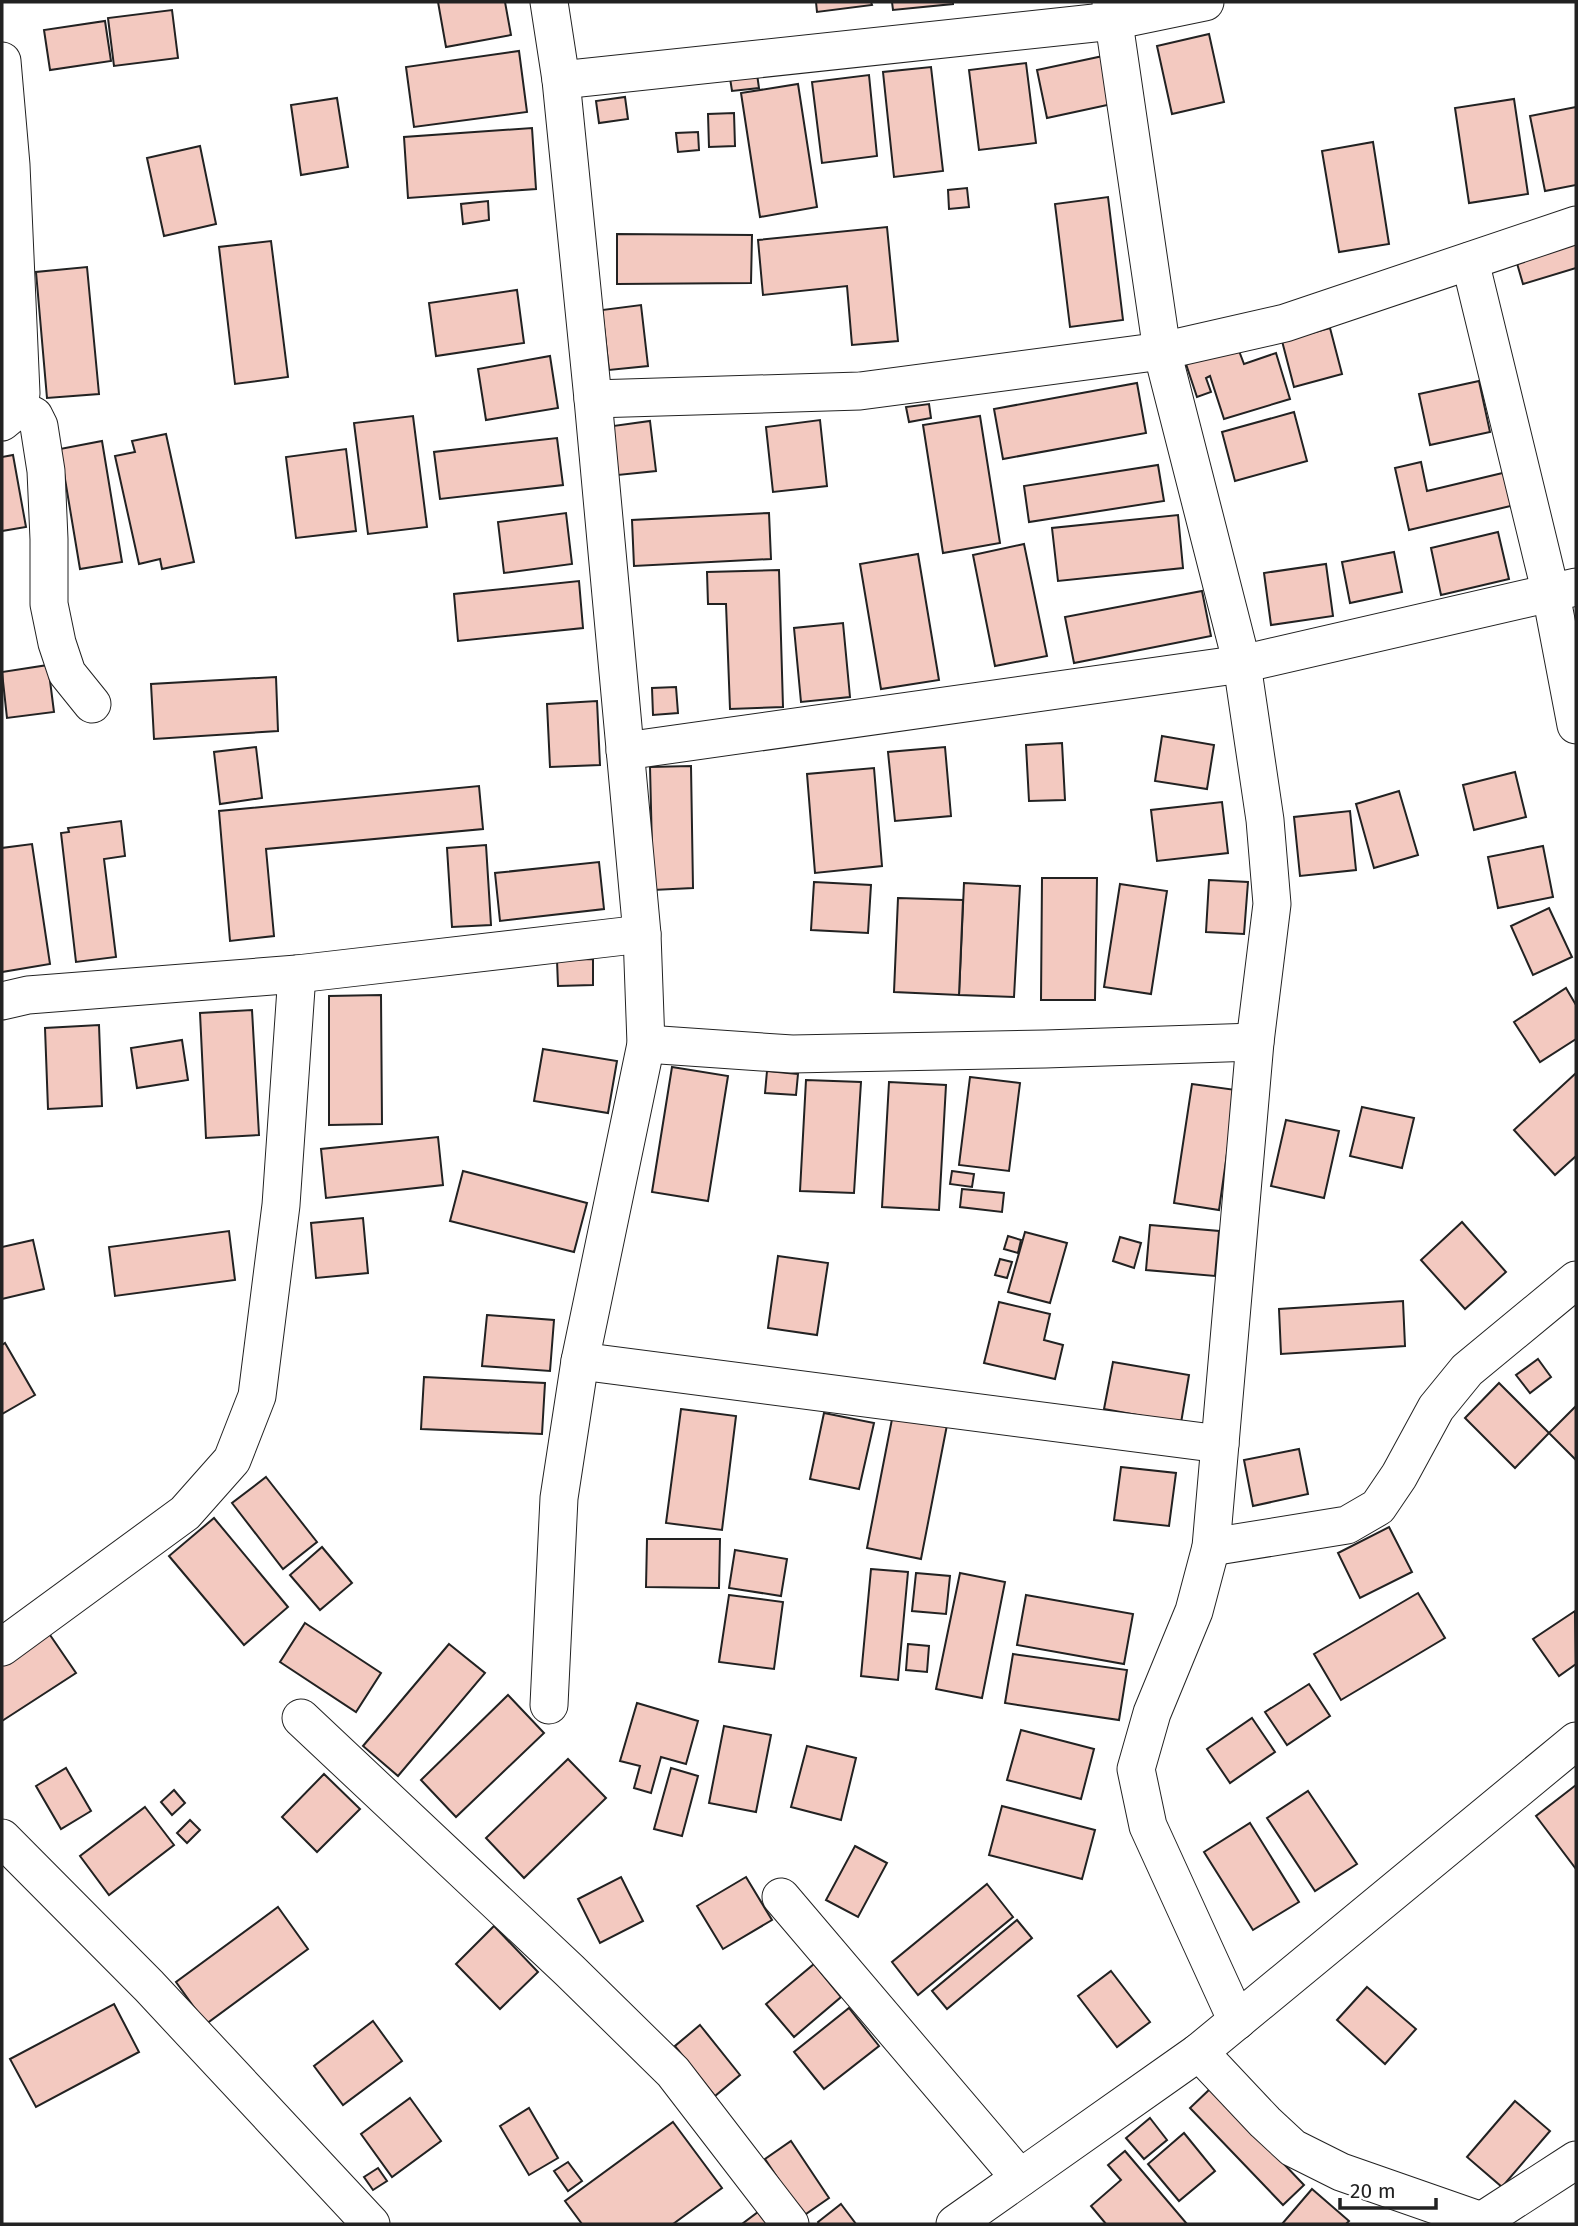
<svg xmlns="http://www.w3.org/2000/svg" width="1578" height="2226" viewBox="0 0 1578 2226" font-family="'Fira Sans',sans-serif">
<rect width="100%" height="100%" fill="#fff"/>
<!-- building -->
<g fill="#f3c9c0" stroke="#222" stroke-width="2">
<path d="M 438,2 L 505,2 L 511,35 L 446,47 Z"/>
<path d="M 816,2 L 871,2 L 872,5 L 817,12 Z"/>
<path d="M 892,2 L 953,2 L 953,4 L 893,10 Z"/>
<path d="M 172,10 L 178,58 L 114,66 L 108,18 Z"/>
<path d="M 105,21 L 111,61 L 50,70 L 44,30 Z"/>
<path d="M 1209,34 L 1224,102 L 1172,114 L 1157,46 Z"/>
<path d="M 519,51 L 527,112 L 414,127 L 406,67 Z"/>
<path d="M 1103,56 L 1112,104 L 1047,118 L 1037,70 Z"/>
<path d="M 1026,63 L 1036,143 L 979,150 L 969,70 Z"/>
<path d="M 931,67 L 943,171 L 894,177 L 883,72 Z"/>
<path d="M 757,74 L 759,88 L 732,91 L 730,78 Z"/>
<path d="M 869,75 L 877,156 L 822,163 L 812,82 Z"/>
<path d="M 798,84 L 817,207 L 760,217 L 741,93 Z"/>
<path d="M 625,97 L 628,119 L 599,123 L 596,101 Z"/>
<path d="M 337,98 L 348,167 L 301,175 L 291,105 Z"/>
<path d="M 1514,99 L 1528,194 L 1469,203 L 1455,108 Z"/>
<path d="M 1576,107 L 1576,185 L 1545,191 L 1530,116 Z"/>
<path d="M 734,113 L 735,146 L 709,147 L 708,114 Z"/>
<path d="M 532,128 L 536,189 L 408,198 L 404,137 Z"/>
<path d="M 698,132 L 699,150 L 678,152 L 676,133 Z"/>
<path d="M 1373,142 L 1389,244 L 1339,252 L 1322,151 Z"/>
<path d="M 200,146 L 216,224 L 164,236 L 147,158 Z"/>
<path d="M 967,188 L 969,207 L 949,209 L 948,190 Z"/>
<path d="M 1108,197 L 1123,320 L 1070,327 L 1055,204 Z"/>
<path d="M 488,201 L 489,220 L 463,224 L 461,204 Z"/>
<path d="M 887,227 L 898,341 L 852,345 L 847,286 L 763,295 L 758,240 Z"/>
<path d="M 617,234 L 752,235 L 751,283 L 617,284 Z"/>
<path d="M 271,241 L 288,377 L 235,384 L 219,247 Z"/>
<path d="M 1576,241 L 1576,268 L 1523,284 L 1516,260 Z"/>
<path d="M 87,267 L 99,394 L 47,398 L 36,272 Z"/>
<path d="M 517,290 L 524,343 L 436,356 L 429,303 Z"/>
<path d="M 641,305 L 648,366 L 609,370 L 602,310 Z"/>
<path d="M 1330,328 L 1342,374 L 1294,387 L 1282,341 Z"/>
<path d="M 1236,343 L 1244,364 L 1276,353 L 1290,399 L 1224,419 L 1210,376 L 1206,378 L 1211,392 L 1197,397 L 1185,361 Z"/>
<path d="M 550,356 L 558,408 L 486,420 L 478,369 Z"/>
<path d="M 1479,381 L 1490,432 L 1430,445 L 1419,394 Z"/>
<path d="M 1137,383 L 1146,433 L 1003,459 L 994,409 Z"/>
<path d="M 929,404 L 931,418 L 909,422 L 906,407 Z"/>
<path d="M 1294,412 L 1307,461 L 1235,481 L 1222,432 Z"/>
<path d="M 413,416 L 427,527 L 368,534 L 354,423 Z"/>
<path d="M 980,416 L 1000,543 L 943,553 L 923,425 Z"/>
<path d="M 820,420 L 827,486 L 773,492 L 766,427 Z"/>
<path d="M 650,421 L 656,471 L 618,475 L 613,426 Z"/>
<path d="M 166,434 L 194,562 L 162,569 L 160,559 L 139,564 L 115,456 L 135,452 L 132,441 Z"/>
<path d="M 557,438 L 563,485 L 440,499 L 434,452 Z"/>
<path d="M 102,441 L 122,562 L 80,569 L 60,449 Z"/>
<path d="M 346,449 L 356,531 L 296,538 L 286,457 Z"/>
<path d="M 13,455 L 26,527 L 2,531 L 2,457 Z"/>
<path d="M 1421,462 L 1427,491 L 1511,471 L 1519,504 L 1409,530 L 1395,468 Z"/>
<path d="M 1158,465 L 1164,501 L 1029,522 L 1024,486 Z"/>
<path d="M 566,513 L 572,564 L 504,573 L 498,522 Z"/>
<path d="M 769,513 L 771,559 L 634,566 L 632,520 Z"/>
<path d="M 1178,515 L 1183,568 L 1058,581 L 1052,528 Z"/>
<path d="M 1498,532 L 1509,579 L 1441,595 L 1431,548 Z"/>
<path d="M 1024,544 L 1047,656 L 995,666 L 973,555 Z"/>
<path d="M 1394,552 L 1402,592 L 1350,603 L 1342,562 Z"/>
<path d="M 918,554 L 939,680 L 881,689 L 860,564 Z"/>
<path d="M 1326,564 L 1333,616 L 1271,625 L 1264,573 Z"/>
<path d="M 779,570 L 783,707 L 730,709 L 726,604 L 708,604 L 707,572 Z"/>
<path d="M 579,581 L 583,628 L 458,641 L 454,594 Z"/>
<path d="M 1202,591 L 1211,636 L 1074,663 L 1065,617 Z"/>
<path d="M 843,623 L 850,697 L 801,702 L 794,628 Z"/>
<path d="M 48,665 L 54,712 L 7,718 L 2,672 Z"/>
<path d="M 276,677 L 278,731 L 154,739 L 151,684 Z"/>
<path d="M 676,687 L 678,713 L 653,715 L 652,688 Z"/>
<path d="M 597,701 L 600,765 L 550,767 L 547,704 Z"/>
<path d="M 1162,736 L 1214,745 L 1207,789 L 1155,781 Z"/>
<path d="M 1062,743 L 1065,800 L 1029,801 L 1026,745 Z"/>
<path d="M 256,747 L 262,798 L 220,804 L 214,752 Z"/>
<path d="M 945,747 L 951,816 L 895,821 L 888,752 Z"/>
<path d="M 691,766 L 693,888 L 653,890 L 650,767 Z"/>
<path d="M 874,768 L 882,866 L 815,873 L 807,774 Z"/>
<path d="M 1515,772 L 1526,817 L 1474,830 L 1463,785 Z"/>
<path d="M 479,786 L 483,829 L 266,849 L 274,936 L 230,941 L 219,811 Z"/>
<path d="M 1399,791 L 1418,855 L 1374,868 L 1356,804 Z"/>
<path d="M 1222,802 L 1228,853 L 1157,861 L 1151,810 Z"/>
<path d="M 1350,811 L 1356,870 L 1300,876 L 1294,817 Z"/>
<path d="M 121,821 L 125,856 L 104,859 L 116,957 L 76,962 L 61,833 L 69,832 L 68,828 Z"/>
<path d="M 32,844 L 50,964 L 2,972 L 2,848 Z"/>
<path d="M 486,845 L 491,925 L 452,927 L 447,848 Z"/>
<path d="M 1543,846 L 1553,897 L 1498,908 L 1488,857 Z"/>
<path d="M 599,862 L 604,909 L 500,921 L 495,873 Z"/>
<path d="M 1042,878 L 1097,878 L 1095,1000 L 1041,1000 Z"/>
<path d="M 1209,880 L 1248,882 L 1244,934 L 1206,932 Z"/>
<path d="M 814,882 L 871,885 L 868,933 L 811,930 Z"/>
<path d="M 964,883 L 1020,886 L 1014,997 L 959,995 Z"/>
<path d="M 1120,884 L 1167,891 L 1151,994 L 1104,987 Z"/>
<path d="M 898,898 L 963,900 L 959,995 L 894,992 Z"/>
<path d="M 1549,908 L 1572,957 L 1533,975 L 1511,926 Z"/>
<path d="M 593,959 L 593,985 L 558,986 L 557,960 Z"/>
<path d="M 1566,988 L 1576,1005 L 1576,1039 L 1540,1062 L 1514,1022 Z"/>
<path d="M 381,995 L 382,1124 L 329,1125 L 329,996 Z"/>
<path d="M 252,1010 L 259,1135 L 206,1138 L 200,1013 Z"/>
<path d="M 99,1025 L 102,1106 L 48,1109 L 45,1028 Z"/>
<path d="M 182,1040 L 188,1080 L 137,1088 L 131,1048 Z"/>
<path d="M 543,1049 L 617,1061 L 608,1113 L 534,1101 Z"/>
<path d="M 672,1067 L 728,1076 L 708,1201 L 652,1192 Z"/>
<path d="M 767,1071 L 798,1074 L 796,1095 L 765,1093 Z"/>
<path d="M 1576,1073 L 1576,1156 L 1555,1175 L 1514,1130 Z"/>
<path d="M 970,1077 L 1020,1083 L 1009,1171 L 959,1165 Z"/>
<path d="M 806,1080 L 861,1082 L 854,1193 L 800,1191 Z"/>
<path d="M 889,1082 L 946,1085 L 939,1210 L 882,1207 Z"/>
<path d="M 1192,1084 L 1236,1090 L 1219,1210 L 1174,1203 Z"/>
<path d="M 1362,1107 L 1414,1118 L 1402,1168 L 1350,1156 Z"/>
<path d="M 1286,1120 L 1339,1131 L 1324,1198 L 1271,1186 Z"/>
<path d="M 438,1137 L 443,1185 L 326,1198 L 321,1149 Z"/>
<path d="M 463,1171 L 587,1203 L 574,1252 L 450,1221 Z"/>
<path d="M 952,1171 L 974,1174 L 972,1187 L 950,1184 Z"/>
<path d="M 962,1189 L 1004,1193 L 1002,1212 L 960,1207 Z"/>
<path d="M 363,1218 L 368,1273 L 316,1278 L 311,1223 Z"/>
<path d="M 1462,1222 L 1506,1272 L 1465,1309 L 1421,1260 Z"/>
<path d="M 1150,1225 L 1219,1231 L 1215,1276 L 1146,1270 Z"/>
<path d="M 229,1231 L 235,1280 L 115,1296 L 109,1247 Z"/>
<path d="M 1025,1232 L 1067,1243 L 1050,1303 L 1008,1292 Z"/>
<path d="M 1008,1236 L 1021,1240 L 1018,1253 L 1004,1249 Z"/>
<path d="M 1120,1237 L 1141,1243 L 1134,1268 L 1113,1261 Z"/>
<path d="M 33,1240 L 44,1289 L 2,1299 L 2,1247 Z"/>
<path d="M 778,1256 L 828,1263 L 817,1335 L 768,1328 Z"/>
<path d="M 1000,1259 L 1012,1262 L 1007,1278 L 995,1275 Z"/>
<path d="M 1403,1301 L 1405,1346 L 1281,1354 L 1279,1309 Z"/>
<path d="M 999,1302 L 1050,1314 L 1044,1340 L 1063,1345 L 1055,1379 L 984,1363 Z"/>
<path d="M 487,1315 L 554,1320 L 550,1371 L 482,1366 Z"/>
<path d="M 5,1343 L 35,1395 L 2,1414 L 2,1345 Z"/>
<path d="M 1538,1359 L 1551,1377 L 1530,1393 L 1516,1375 Z"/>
<path d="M 1113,1362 L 1189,1375 L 1181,1423 L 1104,1409 Z"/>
<path d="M 424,1377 L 545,1383 L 542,1434 L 421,1429 Z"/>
<path d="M 1499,1383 L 1549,1433 L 1515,1468 L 1465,1418 Z"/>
<path d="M 1576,1406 L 1576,1460 L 1549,1433 Z"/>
<path d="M 681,1409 L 736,1416 L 722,1530 L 666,1523 Z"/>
<path d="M 824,1413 L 874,1423 L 859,1489 L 810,1479 Z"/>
<path d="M 893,1414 L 947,1425 L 921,1559 L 867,1548 Z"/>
<path d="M 1299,1449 L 1308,1494 L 1253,1506 L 1244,1460 Z"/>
<path d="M 1121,1467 L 1176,1473 L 1169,1526 L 1114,1520 Z"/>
<path d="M 266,1477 L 317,1542 L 283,1569 L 232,1503 Z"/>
<path d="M 214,1518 L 288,1607 L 244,1645 L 169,1556 Z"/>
<path d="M 1389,1527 L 1412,1572 L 1360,1598 L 1338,1553 Z"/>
<path d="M 647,1539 L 720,1539 L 719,1588 L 646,1587 Z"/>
<path d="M 322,1547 L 352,1583 L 320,1610 L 290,1575 Z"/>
<path d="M 735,1550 L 787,1559 L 781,1596 L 729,1588 Z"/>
<path d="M 871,1569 L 908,1572 L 898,1680 L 861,1676 Z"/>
<path d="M 916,1573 L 950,1576 L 946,1614 L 912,1611 Z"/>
<path d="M 960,1573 L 1005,1582 L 982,1698 L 936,1689 Z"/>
<path d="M 1418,1593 L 1445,1638 L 1341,1700 L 1314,1654 Z"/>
<path d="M 729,1595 L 783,1602 L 774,1669 L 719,1662 Z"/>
<path d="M 1026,1595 L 1133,1614 L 1124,1664 L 1017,1645 Z"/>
<path d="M 1575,1611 L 1576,1664 L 1559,1676 L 1533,1639 Z"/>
<path d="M 305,1623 L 381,1673 L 356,1712 L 280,1662 Z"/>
<path d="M 48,1632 L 76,1673 L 2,1721 L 2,1663 Z"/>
<path d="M 449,1644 L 485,1673 L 398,1776 L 363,1746 Z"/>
<path d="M 908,1644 L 929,1646 L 927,1672 L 906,1670 Z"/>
<path d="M 1013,1654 L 1127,1670 L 1119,1720 L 1005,1703 Z"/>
<path d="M 1309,1684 L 1330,1716 L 1287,1745 L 1265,1712 Z"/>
<path d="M 508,1695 L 544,1733 L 456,1817 L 421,1780 Z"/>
<path d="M 637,1703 L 698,1721 L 686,1764 L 661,1757 L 651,1793 L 634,1788 L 640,1766 L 620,1761 Z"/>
<path d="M 1252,1718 L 1275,1752 L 1230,1783 L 1207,1749 Z"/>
<path d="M 724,1726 L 771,1735 L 756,1812 L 709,1803 Z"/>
<path d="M 1021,1730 L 1094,1749 L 1081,1799 L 1007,1780 Z"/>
<path d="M 807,1746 L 856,1758 L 841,1820 L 791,1807 Z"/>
<path d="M 568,1759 L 606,1798 L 524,1878 L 486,1838 Z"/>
<path d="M 66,1768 L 91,1811 L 61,1829 L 36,1786 Z"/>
<path d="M 671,1768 L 698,1776 L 682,1836 L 654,1829 Z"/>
<path d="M 324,1774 L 360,1809 L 317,1852 L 282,1817 Z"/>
<path d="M 1576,1785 L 1576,1869 L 1536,1816 Z"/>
<path d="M 174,1790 L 185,1803 L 172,1815 L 161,1802 Z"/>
<path d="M 1308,1791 L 1357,1864 L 1315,1891 L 1267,1818 Z"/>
<path d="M 1002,1806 L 1095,1830 L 1082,1879 L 989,1855 Z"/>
<path d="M 145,1807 L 174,1845 L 109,1895 L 80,1856 Z"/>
<path d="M 190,1820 L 200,1830 L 187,1843 L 177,1833 Z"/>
<path d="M 1250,1823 L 1299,1902 L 1253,1930 L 1204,1852 Z"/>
<path d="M 855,1846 L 887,1863 L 858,1917 L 826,1900 Z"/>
<path d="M 621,1877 L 643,1921 L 600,1943 L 578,1899 Z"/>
<path d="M 746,1877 L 772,1920 L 723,1949 L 697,1906 Z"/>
<path d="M 987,1884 L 1013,1917 L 918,1995 L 892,1962 Z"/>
<path d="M 278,1907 L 308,1949 L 206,2024 L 176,1982 Z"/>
<path d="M 1017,1920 L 1032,1938 L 947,2009 L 932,1991 Z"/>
<path d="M 494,1926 L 538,1972 L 500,2009 L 456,1964 Z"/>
<path d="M 814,1964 L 841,1997 L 794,2037 L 766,2004 Z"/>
<path d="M 1111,1971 L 1150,2022 L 1117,2047 L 1078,1996 Z"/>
<path d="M 1367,1987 L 1416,2029 L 1385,2064 L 1337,2020 Z"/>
<path d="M 114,2004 L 139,2052 L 36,2107 L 10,2059 Z"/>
<path d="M 849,2008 L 879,2046 L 824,2089 L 794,2052 Z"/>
<path d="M 373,2021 L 402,2061 L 343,2105 L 314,2066 Z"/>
<path d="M 700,2025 L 740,2075 L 715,2096 L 675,2046 Z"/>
<path d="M 1211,2088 L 1304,2185 L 1283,2205 L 1190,2108 Z"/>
<path d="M 410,2098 L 441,2141 L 392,2177 L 361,2134 Z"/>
<path d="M 1515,2101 L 1550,2131 L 1502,2187 L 1467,2157 Z"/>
<path d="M 529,2108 L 558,2158 L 529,2175 L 500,2126 Z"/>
<path d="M 1150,2118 L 1167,2140 L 1144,2159 L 1126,2138 Z"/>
<path d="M 673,2122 L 722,2188 L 673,2224 L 582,2224 L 565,2201 Z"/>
<path d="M 1184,2133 L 1215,2171 L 1179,2201 L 1148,2164 Z"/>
<path d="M 791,2141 L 829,2198 L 803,2216 L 765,2159 Z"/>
<path d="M 1125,2151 L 1187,2224 L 1106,2224 L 1091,2206 L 1121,2180 L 1108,2165 Z"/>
<path d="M 568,2162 L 582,2181 L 568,2191 L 554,2171 Z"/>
<path d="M 378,2168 L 387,2181 L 373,2190 L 364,2177 Z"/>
<path d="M 1312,2189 L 1349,2221 L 1346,2224 L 1282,2224 Z"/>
<path d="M 841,2204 L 856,2224 L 819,2224 L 818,2222 Z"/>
<path d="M 758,2212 L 767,2224 L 742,2224 Z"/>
</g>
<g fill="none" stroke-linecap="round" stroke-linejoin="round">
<!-- minor casing -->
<g stroke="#222" stroke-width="39">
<g id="minor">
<path d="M 549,2 L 561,80 L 593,399 L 642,934 L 646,1044 L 580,1361 L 559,1498 L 549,1705"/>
<path d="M 1111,2 L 1162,351 L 1242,664 L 1265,820 L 1272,904 L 1255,1042 L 1211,1547 L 1194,1611 L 1152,1713 L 1136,1769 L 1148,1826 L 1237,2021"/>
<path d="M 2,61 L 11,165 L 21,393 L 19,408 L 2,422"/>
<path d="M 561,80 L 1113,21 L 1205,2"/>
<path d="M 1470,261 L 1551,594 L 1576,725"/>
<path d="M 593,399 L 860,391 L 1162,351 L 1285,323 L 1576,225"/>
<path d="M 19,408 L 34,416 L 39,426 L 46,471 L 49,539 L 49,604 L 57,643 L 67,673 L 92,704"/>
<path d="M 625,751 L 1242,664 L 1576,587"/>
<path d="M 2,1001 L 28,995 L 297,974 L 642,934"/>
<path d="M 646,1044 L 792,1054 L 1045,1049 L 1255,1042"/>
<path d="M 580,1361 L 1220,1444"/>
<path d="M 1211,1547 L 1347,1525 L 1378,1507 L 1399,1476 L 1436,1408 L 1467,1370 L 1576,1280"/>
<path d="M 2,1647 L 185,1513 L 232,1460 L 257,1396 L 281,1205 L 297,974"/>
<path d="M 301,1718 L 570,1971 L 673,2072 L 790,2224"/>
<path d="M 2,1838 L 149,1986 L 371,2224"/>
<path d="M 781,1897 L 1020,2178"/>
<path d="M 1199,2052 L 1265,2122 L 1293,2148 L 1341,2172 L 1490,2224"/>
<path d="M 955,2224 L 1199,2052 L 1576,1741"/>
<path d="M 1477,2224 L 1576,2160"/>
</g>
</g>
<!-- minor -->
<use href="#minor" stroke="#fff" stroke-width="37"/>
</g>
<!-- border -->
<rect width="1578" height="2226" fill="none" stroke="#222222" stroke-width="7"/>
<!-- scale -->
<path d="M1340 2198v10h96v-10" fill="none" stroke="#222222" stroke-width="3.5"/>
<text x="1350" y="2198" font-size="21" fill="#222222" stroke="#ffffff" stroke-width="5" paint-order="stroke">20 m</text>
</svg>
